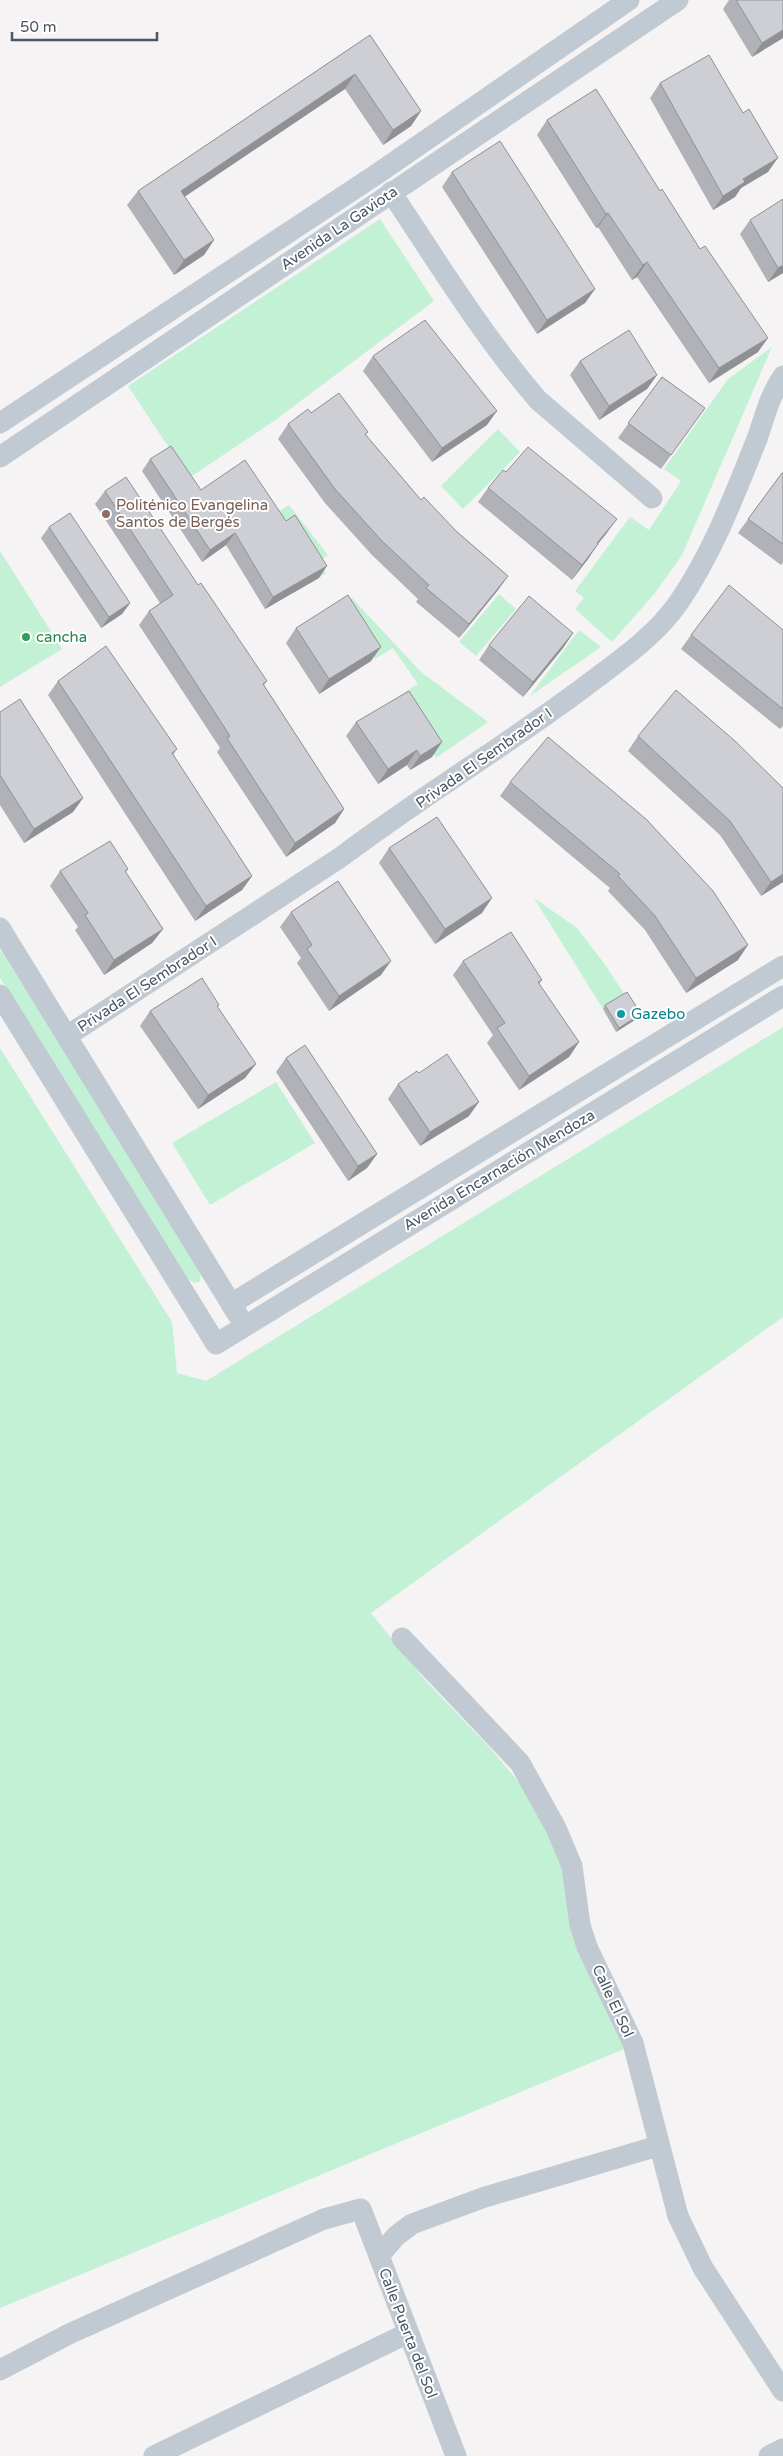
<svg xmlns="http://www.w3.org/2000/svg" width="783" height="2456" viewBox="0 0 783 2456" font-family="'Varela Round',sans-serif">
<rect width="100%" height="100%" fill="#f5f3f3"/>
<!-- green -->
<g fill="#c3f1d5">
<path d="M 380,219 L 434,301 L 274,421 L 189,478 L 128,386 Z"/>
<path d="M 772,347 L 682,555 L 655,593 L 612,642 L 575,609 L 584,598 L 575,591 L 630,517 L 649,530 L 681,481 L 664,469 L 728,379 Z"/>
<path d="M 498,429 L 520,452 L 463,509 L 441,486 Z"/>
<path d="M 289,505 L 328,555 L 319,562 L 326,573 L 319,578 L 278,512 Z"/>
<path d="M 0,551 L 62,649 L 0,687 Z"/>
<path d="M 499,594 L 516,609 L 476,656 L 459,642 Z"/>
<path d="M 352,598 L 421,672 L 488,722 L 436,758 L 399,696 L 418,684 L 393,648 L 375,659 L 341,605 Z"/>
<path d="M 579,630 L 601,647 L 530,696 Z"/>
<path d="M 534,898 L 577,928 L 606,966 L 625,995 L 603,1009 Z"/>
<path d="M 0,949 L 201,1271 L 200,1281 L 195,1283 L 184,1277 L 0,978 Z"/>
<path d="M 783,1027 L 783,1317 L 371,1613 L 426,1681 L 491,1749 L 532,1798 L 564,1860 L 605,2000 L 624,2049 L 0,2308 L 0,1048 L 172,1322 L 177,1373 L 206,1381 Z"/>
<path d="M 276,1082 L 315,1143 L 210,1205 L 172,1143 Z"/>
</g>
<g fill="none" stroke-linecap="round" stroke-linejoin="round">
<!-- minor -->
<g stroke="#c1cad2" stroke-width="21">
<path d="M 391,192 C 438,263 483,336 538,400 L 652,498"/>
<path d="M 0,423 L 377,174 L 629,0"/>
<path d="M 0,457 L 678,0"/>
<path d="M 0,928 L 238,1315"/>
<path d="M 0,995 L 216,1344 L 783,996"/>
<path d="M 67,1036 L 341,857 C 419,798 504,747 583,688 C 617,662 654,638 679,602 C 713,552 734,496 757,439 C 765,416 769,397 783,376"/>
<path d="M 231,1304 L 783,966"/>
<path d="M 402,1638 L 520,1763 L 556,1828 L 572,1866 L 580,1925 L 587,1947 L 633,2043 L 678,2216 L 703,2268 L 783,2391"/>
<path d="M 379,2256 L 396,2236 L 412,2224 L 485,2197 L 658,2146"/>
<path d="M 0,2370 L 69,2334 L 324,2219 L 361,2209 L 456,2456"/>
<path d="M 154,2456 L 408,2333"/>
<path d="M 769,2456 L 783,2449"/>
</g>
</g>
<!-- wall -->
<g fill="#b0b2b7">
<path d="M 729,0 L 783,0 L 783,38 L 752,57 L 723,9 Z"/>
<path d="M 370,35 L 421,111 L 411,126 L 383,145 L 345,89 L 184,196 L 214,240 L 204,255 L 174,275 L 127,205 L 138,191 Z"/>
<path d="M 660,83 L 768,172 L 741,188 L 735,197 L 713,210 L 650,98 Z"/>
<path d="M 547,120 L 758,352 L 709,383 L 637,277 L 632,280 L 598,227 L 596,228 L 537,135 Z"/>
<path d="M 452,172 L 595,289 L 585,303 L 537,334 L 442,187 Z"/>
<path d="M 750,220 L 783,273 L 768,282 L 740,234 Z"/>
<path d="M 373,356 L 487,425 L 432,462 L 363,371 Z"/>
<path d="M 580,361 L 657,375 L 647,389 L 599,420 L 570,375 Z"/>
<path d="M 662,377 L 705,408 L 661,469 L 618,438 Z"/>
<path d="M 311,413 L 366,435 L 421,500 L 508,576 L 498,590 L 459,638 L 416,602 L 418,599 L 372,555 L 325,503 L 278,439 L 288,424 Z"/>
<path d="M 150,459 L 201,490 L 286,521 L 319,578 L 265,609 L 226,545 L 202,562 L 142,471 Z"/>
<path d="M 506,472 L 606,534 L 598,544 L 588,559 L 572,580 L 478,502 L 488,488 Z"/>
<path d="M 782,473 L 783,473 L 783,562 L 781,565 L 738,533 Z"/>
<path d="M 105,491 L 198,585 L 267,681 L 264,685 L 344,809 L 335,823 L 286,857 L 217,752 L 220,748 L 139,625 L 149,611 L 160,603 L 95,504 Z"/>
<path d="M 49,527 L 130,603 L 122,614 L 101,628 L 41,538 Z"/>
<path d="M 296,628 L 371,661 L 319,694 L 286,643 Z"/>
<path d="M 783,630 L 783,726 L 780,729 L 681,649 L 691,635 Z"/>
<path d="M 573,633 L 563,648 L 523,697 L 479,660 L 489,645 Z"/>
<path d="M 58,681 L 177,749 L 173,755 L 252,876 L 242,890 L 195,921 L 48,695 Z"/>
<path d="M 676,690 L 783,882 L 761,896 L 720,835 L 628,751 L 638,736 Z"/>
<path d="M 0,712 L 83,798 L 73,812 L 24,843 L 0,805 Z"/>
<path d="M 356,722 L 432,757 L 410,770 L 407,765 L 378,784 L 346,736 Z"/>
<path d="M 510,782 L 738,960 L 686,993 L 645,930 L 608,891 L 610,888 L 500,796 Z"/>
<path d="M 389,848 L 482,913 L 435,944 L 379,863 Z"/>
<path d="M 128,869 L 126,872 L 163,929 L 152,943 L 104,975 L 75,930 L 78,927 L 50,886 L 60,871 Z"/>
<path d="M 291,912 L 381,975 L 329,1011 L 297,963 L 301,958 L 280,927 Z"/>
<path d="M 463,961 L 542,980 L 539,984 L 579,1042 L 569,1057 L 519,1090 L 487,1043 L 493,1035 L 453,975 Z"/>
<path d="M 605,1005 L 641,1014 L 638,1018 L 616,1032 L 603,1009 Z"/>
<path d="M 217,1007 L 245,1078 L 198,1109 L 140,1026 L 150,1011 Z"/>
<path d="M 286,1058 L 377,1154 L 367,1168 L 348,1181 L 276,1072 Z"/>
<path d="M 419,1073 L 469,1116 L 420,1146 L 388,1099 L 398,1084 Z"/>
</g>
<!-- shaded-wall -->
<g fill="#909195">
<path d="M 783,30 L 783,38 L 752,57 L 762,43 Z"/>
<path d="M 355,74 L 345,89 L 171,206 L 181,191 Z"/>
<path d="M 421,111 L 411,126 L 383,145 L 393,130 Z"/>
<path d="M 778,158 L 768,172 L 741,188 L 735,197 L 713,210 L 723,196 L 743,179 Z"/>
<path d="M 608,213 L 598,227 L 596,228 L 606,214 Z"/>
<path d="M 214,240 L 204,255 L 174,275 L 184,260 Z"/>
<path d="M 647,262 L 637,277 L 632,280 L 643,265 Z"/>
<path d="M 783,265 L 783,273 L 768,282 L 778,268 Z"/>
<path d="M 595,289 L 585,303 L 537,334 L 547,320 Z"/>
<path d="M 768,338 L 758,352 L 709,383 L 719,368 Z"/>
<path d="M 657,375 L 647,389 L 599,420 L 609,406 Z"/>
<path d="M 497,411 L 487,425 L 432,462 L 442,448 Z"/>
<path d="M 617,519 L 606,534 L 587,557 L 597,543 Z"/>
<path d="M 235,533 L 226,545 L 202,562 L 210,550 Z"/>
<path d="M 598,544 L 588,559 L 572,580 L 582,565 Z"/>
<path d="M 327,566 L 319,578 L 265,609 L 273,597 Z"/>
<path d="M 508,576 L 498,590 L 459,638 L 469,624 Z"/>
<path d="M 130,603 L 122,614 L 101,628 L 109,617 Z"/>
<path d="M 573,633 L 563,648 L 523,697 L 533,682 Z"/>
<path d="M 381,647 L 371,661 L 319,694 L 329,679 Z"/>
<path d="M 442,742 L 432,757 L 410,770 L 420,756 Z"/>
<path d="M 417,750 L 407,765 L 378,784 L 388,769 Z"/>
<path d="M 83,798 L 73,812 L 24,843 L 34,829 Z"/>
<path d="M 344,809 L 335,823 L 286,857 L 295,843 Z"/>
<path d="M 783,874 L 783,882 L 761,896 L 771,882 Z"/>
<path d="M 252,876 L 242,890 L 195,921 L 206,906 Z"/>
<path d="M 492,898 L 482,913 L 435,944 L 445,929 Z"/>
<path d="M 163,929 L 152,943 L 104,975 L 114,960 Z"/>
<path d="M 748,945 L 738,960 L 686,993 L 696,978 Z"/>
<path d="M 391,961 L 381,975 L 329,1011 L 339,996 Z"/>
<path d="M 641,1014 L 638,1018 L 616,1032 L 619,1028 Z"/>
<path d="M 579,1042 L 569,1057 L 519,1090 L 529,1076 Z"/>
<path d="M 256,1064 L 245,1078 L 198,1109 L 208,1095 Z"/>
<path d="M 479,1102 L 469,1116 L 420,1146 L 430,1132 Z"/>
<path d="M 377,1154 L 367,1168 L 348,1181 L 358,1166 Z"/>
</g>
<!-- building -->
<g fill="#cdcfd5" stroke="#909195">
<path d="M 736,0 L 783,0 L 783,30 L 762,43 Z"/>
<path d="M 370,35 L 421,111 L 393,130 L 355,74 L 181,191 L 214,240 L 184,260 L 138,191 Z"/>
<path d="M 709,55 L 743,113 L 749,109 L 778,158 L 743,179 L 745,182 L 723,196 L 660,83 Z"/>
<path d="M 596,89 L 660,191 L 662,189 L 700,249 L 705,246 L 768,338 L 719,368 L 647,262 L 643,265 L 608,213 L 606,214 L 547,120 Z"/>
<path d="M 500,141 L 595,289 L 547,320 L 452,172 Z"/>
<path d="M 783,199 L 783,265 L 778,268 L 750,220 Z"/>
<path d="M 425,320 L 497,411 L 442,448 L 373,356 Z"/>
<path d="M 629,330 L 657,375 L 609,406 L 580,361 Z"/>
<path d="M 662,377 L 705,408 L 671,455 L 628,423 Z"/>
<path d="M 339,393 L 368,432 L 365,434 L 421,500 L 424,497 L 457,532 L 508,576 L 469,624 L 426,588 L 429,585 L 382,541 L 335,489 L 288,424 L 308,409 L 311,413 Z"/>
<path d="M 171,446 L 201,490 L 245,460 L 286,521 L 295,515 L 327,566 L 273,597 L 235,533 L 210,550 L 150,459 Z"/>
<path d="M 528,447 L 617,519 L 597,543 L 598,544 L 582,565 L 488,488 L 503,470 L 506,472 Z"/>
<path d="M 782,473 L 783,473 L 783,544 L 748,519 Z"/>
<path d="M 126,477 L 198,585 L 201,583 L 267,681 L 263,684 L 344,809 L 295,843 L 227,738 L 230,736 L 149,611 L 173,595 L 105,491 Z"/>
<path d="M 70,513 L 130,603 L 109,617 L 49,527 Z"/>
<path d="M 729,585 L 783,630 L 783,709 L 691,635 Z"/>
<path d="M 348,595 L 381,647 L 329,679 L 296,628 Z"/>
<path d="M 529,596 L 573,633 L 533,682 L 489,645 Z"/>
<path d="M 106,646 L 177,749 L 172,753 L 252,876 L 206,906 L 58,681 Z"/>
<path d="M 676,690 L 735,741 L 783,788 L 783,874 L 771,882 L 730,821 L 638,736 Z"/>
<path d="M 409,691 L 442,742 L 420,756 L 417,750 L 388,769 L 356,722 Z"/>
<path d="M 20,699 L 83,798 L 34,829 L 0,775 L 0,712 Z"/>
<path d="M 548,737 L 646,819 L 713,891 L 748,945 L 696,978 L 655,916 L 618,876 L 620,874 L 510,782 Z"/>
<path d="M 437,817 L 492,898 L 445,929 L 389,848 Z"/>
<path d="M 110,841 L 128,869 L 125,871 L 163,929 L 114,960 L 85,915 L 88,913 L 60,871 Z"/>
<path d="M 338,881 L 391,961 L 339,996 L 307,949 L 312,945 L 291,912 Z"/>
<path d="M 511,932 L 542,980 L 538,982 L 579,1042 L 529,1076 L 497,1028 L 505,1023 L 463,961 Z"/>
<path d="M 202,978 L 219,1005 L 217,1006 L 256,1064 L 208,1095 L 150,1011 Z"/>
<path d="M 627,992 L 641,1014 L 619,1028 L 605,1005 Z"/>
<path d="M 305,1045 L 377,1154 L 358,1166 L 286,1058 Z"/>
<path d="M 447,1054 L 479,1102 L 430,1132 L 398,1084 L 417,1071 L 419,1073 Z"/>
</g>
<!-- markers -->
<circle fill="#8d6e63" stroke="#fff" stroke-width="2" cx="106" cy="514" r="5"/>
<circle fill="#2e9e5b" stroke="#fff" stroke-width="2" cx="26" cy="637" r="5"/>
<circle fill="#0f9aa8" stroke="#fff" stroke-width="2" cx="621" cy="1014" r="5"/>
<g text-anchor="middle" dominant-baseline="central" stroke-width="4" stroke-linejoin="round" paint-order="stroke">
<!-- street labels -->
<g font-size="15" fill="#4a5661" stroke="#fff">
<text transform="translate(339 228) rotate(-34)">Avenida La Gaviota</text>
<text transform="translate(484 758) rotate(-35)">Privada El Sembrador I</text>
<text transform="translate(147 984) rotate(-33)">Privada El Sembrador I</text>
<text transform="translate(499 1170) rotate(-31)">Avenida Encarnación Mendoza</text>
<text transform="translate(613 2001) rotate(65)">Calle El Sol</text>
<text transform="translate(408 2333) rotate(69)">Calle Puerta del Sol</text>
</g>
<!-- education labels -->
<g font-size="15" fill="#785e54" stroke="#fff" text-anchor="start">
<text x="116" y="505">Politénico Evangelina<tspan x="116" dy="17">Santos de Bergés</tspan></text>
</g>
<!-- leisure labels -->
<g font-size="15" fill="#27864d" stroke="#fff" text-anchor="start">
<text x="36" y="637">cancha</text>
</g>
<!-- culture labels -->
<g font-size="15" fill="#0d838f" stroke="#fff" text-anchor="start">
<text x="631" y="1014">Gazebo</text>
</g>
</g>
<!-- scale -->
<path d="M12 32v8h145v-8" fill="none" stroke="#4a5661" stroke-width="2.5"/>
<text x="20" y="32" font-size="15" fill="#4a5661" stroke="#ffffff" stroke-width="4" paint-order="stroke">50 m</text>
</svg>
